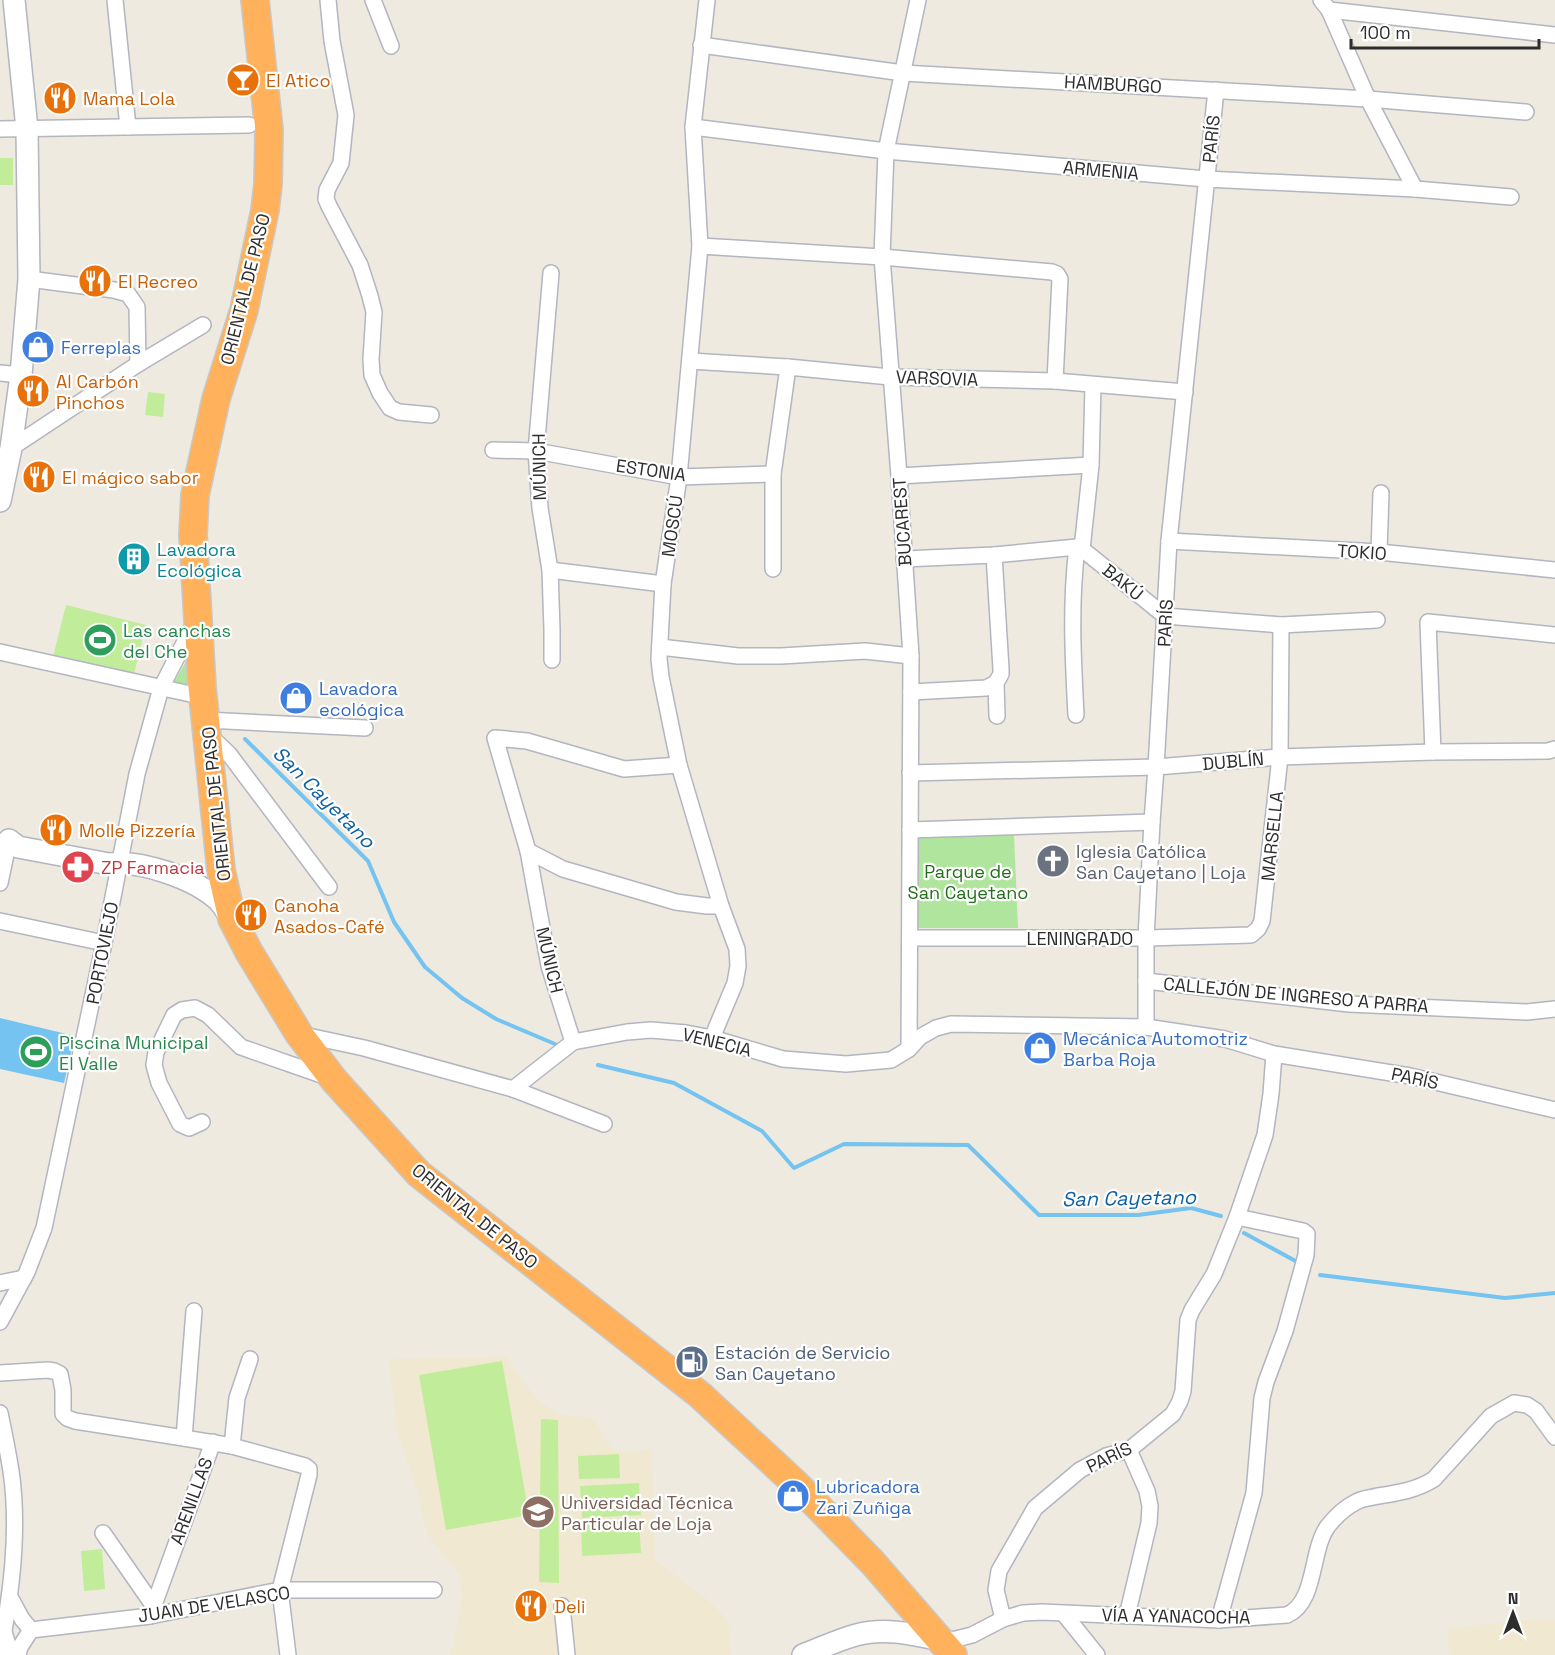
<svg xmlns="http://www.w3.org/2000/svg" width="1555" height="1655" viewBox="0 0 1555 1655" font-family="'Space Grotesk',sans-serif">
<rect width="100%" height="100%" fill="#eeeae0"/>
<!-- education -->
<g fill="#f0e8d0">
<path d="M 507,1357 L 522,1380 L 541,1403 L 562,1414 L 592,1418 L 601,1430 L 609,1446 L 621,1452 L 630,1452 L 652,1449 L 655,1560 L 707,1599 L 728,1620 L 731,1655 L 449,1655 L 453,1647 L 462,1599 L 460,1576 L 427,1534 L 417,1489 L 397,1432 L 389,1359 Z"/>
<path d="M 1531,1620 L 1555,1620 L 1555,1655 L 1449,1655 L 1447,1630 L 1476,1625 Z"/>
</g>
<!-- green -->
<g fill="#afe59d">
<path d="M 195,646 L 196,689 L 173,684 Z"/>
<path d="M 1014,834 L 1018,928 L 918,928 L 916,837 Z"/>
</g>
<!-- pitch -->
<g fill="#c1ec99">
<rect x="0" y="158" width="13" height="27"/>
<path d="M 148,392 L 165,394 L 163,417 L 145,415 Z"/>
<path d="M 66,605 L 146,625 L 134,674 L 53,657 Z"/>
<path d="M 502,1361 L 529,1515 L 446,1530 L 419,1375 Z"/>
<path d="M 541,1419 L 558,1420 L 559,1583 L 539,1582 Z"/>
<path d="M 619,1454 L 620,1478 L 579,1479 L 578,1456 Z"/>
<path d="M 639,1483 L 641,1515 L 582,1518 L 580,1486 Z"/>
<path d="M 639,1521 L 641,1553 L 582,1556 L 581,1524 Z"/>
<path d="M 102,1549 L 105,1589 L 84,1591 L 81,1551 Z"/>
</g>
<!-- water -->
<path fill="#74c3f0" d="M 0,1018 L 75,1036 L 64,1083 L 0,1069 Z"/>
<g fill="none" stroke-linecap="round" stroke-linejoin="round">
<!-- stream -->
<g stroke="#74c3f0" stroke-width="4">
<path d="M 245,739 L 368,861 L 394,922 L 425,967 L 462,998 L 496,1019 L 555,1044"/>
<path d="M 598,1065 L 674,1083 L 762,1131 L 794,1168 L 844,1144 L 968,1145 L 1039,1215 L 1138,1215 L 1191,1208 L 1221,1216"/>
<path d="M 1244,1233 L 1301,1264"/>
<path d="M 1320,1275 L 1505,1298 L 1555,1293"/>
</g>
<!-- street casing -->
<g stroke="#b3b5c0" stroke-width="18">
<g id="street">
<path d="M 115,0 L 128,127"/>
<path d="M 328,0 L 332,41 L 346,115 L 341,163 L 327,190 L 326,199 L 329,206 L 360,265 L 370,296 L 374,312 L 371,359 L 372,375 L 380,393 L 390,408 L 399,412 L 431,415"/>
<path d="M 373,0 L 391,46"/>
<path d="M 707,0 L 693,127 L 700,246 L 679,477 L 663,584 L 659,659 L 661,677 L 679,765 L 721,906 L 737,949 L 738,966 L 735,983 L 712,1038"/>
<path d="M 1321,0 L 1329,10 L 1368,99 L 1415,189"/>
<path d="M 1329,10 L 1555,35"/>
<path d="M 701,45 L 903,73 L 1368,99 L 1526,112"/>
<path d="M 693,127 L 886,151 L 1206,179 L 1415,189 L 1511,197"/>
<path d="M 0,129 L 249,125"/>
<path d="M 700,246 L 882,257 L 1052,272 L 1057,274 L 1060,279 L 1055,381"/>
<path d="M 551,273 L 536,451 L 540,508 L 550,570 L 552,630 L 552,660"/>
<path d="M 29,279 L 114,290 L 128,294 L 137,307 L 138,364"/>
<path d="M 690,361 L 788,367 L 890,377 L 1055,381 L 1185,392"/>
<path d="M 0,373 L 21,375"/>
<path d="M 11,448 L 138,364 L 203,325"/>
<path d="M 493,450 L 536,451 L 679,477 L 773,474"/>
<path d="M 899,476 L 1091,465"/>
<path d="M 1169,541 L 1379,552 L 1555,570"/>
<path d="M 1082,549 L 1091,465 L 1093,385"/>
<path d="M 1379,552 L 1381,493"/>
<path d="M 994,555 L 1001,669 L 1001,674 L 996,683 L 997,716"/>
<path d="M 904,559 L 994,555 L 1077,547 L 1082,549 L 1165,616 L 1281,625 L 1377,620"/>
<path d="M 773,569 L 773,474 L 788,367"/>
<path d="M 550,570 L 663,584"/>
<path d="M 660,647 L 738,656 L 781,656 L 865,651 L 911,656"/>
<path d="M 0,652 L 204,697"/>
<path d="M 911,692 L 986,688 L 996,683"/>
<path d="M 1076,715 C 1073,657 1070,605 1077,547"/>
<path d="M 206,720 L 365,728"/>
<path d="M 208,734 L 229,754 L 329,887"/>
<path d="M 1433,752 L 1428,622 L 1555,635"/>
<path d="M 910,773 L 1156,767 L 1280,757 L 1433,752 L 1548,751 L 1555,749"/>
<path d="M 910,830 L 1152,822"/>
<path d="M 528,851 L 563,869 L 676,902 L 707,906 L 721,906"/>
<path d="M 0,883 L 9,840"/>
<path d="M 0,921 L 104,943"/>
<path d="M 910,938 L 1146,938 L 1251,935 L 1258,929 L 1262,921 L 1280,757 L 1281,625"/>
<path d="M 1146,981 L 1349,1004 L 1527,1012 L 1555,1009"/>
<path d="M 1146,1027 L 1146,938 L 1152,822 L 1156,767 L 1169,541 L 1216,90"/>
<path d="M 299,1034 L 364,1048 L 513,1089 L 573,1042 L 627,1032 L 651,1030 L 686,1033 L 712,1038 L 783,1059 L 846,1064 L 891,1060 L 909,1049 L 920,1037 L 936,1028 L 951,1024 L 1146,1027 L 1225,1039 L 1274,1054 L 1410,1076 L 1555,1110"/>
<path d="M 573,1042 L 549,966 L 528,851 L 495,738 L 527,741 L 624,769 L 679,765"/>
<path d="M 909,1049 L 911,656 L 899,476 L 882,257 L 886,151 L 918,0"/>
<path d="M 513,1089 L 604,1124"/>
<path d="M 202,1122 L 189,1128 L 180,1124 L 159,1083 L 154,1065 L 156,1052 L 174,1015 L 182,1010 L 195,1008 L 208,1015 L 241,1047 L 330,1078"/>
<path d="M 0,1283 L 24,1278"/>
<path d="M 194,1311 L 184,1438 L 232,1446 L 305,1466 L 309,1469 L 309,1475 L 280,1590 L 288,1655"/>
<path d="M 0,1322 L 27,1272 L 44,1228 L 104,943 L 137,774 L 161,688 L 194,624"/>
<path d="M 0,1373 L 48,1370 L 54,1371 L 60,1374 L 63,1390 L 63,1414 L 67,1418 L 75,1421 L 184,1438"/>
<path d="M 0,1413 C 4,1432 8,1452 11,1471 C 19,1526 13,1582 3,1636 L 1,1637"/>
<path d="M 232,1446 L 237,1398 L 250,1359"/>
<path d="M 103,1533 L 153,1605"/>
<path d="M 10,1597 L 22,1619 L 31,1630"/>
<path d="M 562,1606 L 567,1655"/>
<path d="M 1064,1614 L 1097,1655"/>
<path d="M 150,1616 L 213,1442"/>
<path d="M 1127,1616 L 1149,1523 L 1150,1506 L 1147,1491 L 1129,1450"/>
<path d="M 1003,1619 L 996,1590 L 999,1571 L 1035,1508 L 1080,1470 L 1106,1456 L 1129,1450 L 1173,1414 L 1180,1401 L 1183,1391 L 1188,1320 L 1192,1310 L 1214,1274 L 1237,1217 L 1265,1135 L 1271,1094 L 1274,1054"/>
<path d="M 1219,1620 L 1254,1493 L 1262,1398 L 1266,1382 L 1285,1331 L 1306,1255 L 1307,1234 L 1303,1231 L 1237,1217"/>
<path d="M 940,1640 L 956,1639 L 972,1635 L 1003,1619 L 1023,1613 L 1042,1612 L 1219,1620 L 1287,1615 C 1317,1602 1310,1550 1328,1526 C 1336,1516 1344,1508 1356,1502 C 1362,1498 1371,1498 1378,1496 C 1398,1493 1417,1490 1434,1479 L 1491,1416 L 1514,1403 L 1527,1405 L 1536,1411 L 1555,1437"/>
<path d="M 18,1655 L 20,1647 L 31,1630 L 150,1616 L 280,1590 L 434,1590"/>
</g>
</g>
<!-- secondary casing -->
<g stroke="#b3b5c0" stroke-width="24">
<g id="secondary">
<path d="M 0,501 L 11,448 L 21,375 L 29,279 L 27,129 L 14,0"/>
<path d="M 9,840 L 18,847 L 109,864 C 141,860 194,878 218,900 C 223,905 227,913 232,919"/>
<path d="M 0,1629 L 8,1655"/>
<path d="M 803,1655 C 821,1648 838,1640 856,1635 C 884,1627 913,1634 940,1640"/>
</g>
</g>
<!-- highway casing -->
<g stroke="#c8c8c8" stroke-width="30">
<path id="highway" d="M 255,0 L 269,130 L 268,184 L 265,210 L 244,310 L 216,399 L 195,495 L 193,535 L 202,687 L 221,870 L 232,919 L 249,952 L 299,1034 L 334,1080 L 419,1174 L 700,1395 L 796,1484 L 873,1563 L 953,1655"/>
</g>
<!-- street -->
<use href="#street" stroke="#fff" stroke-width="15"/>
<!-- secondary -->
<use href="#secondary" stroke="#fff" stroke-width="21"/>
<!-- highway -->
<use href="#highway" stroke="#ffb15b" stroke-width="27"/>
</g>
<!-- icons -->
<defs>
<g id="bar-disc" transform="scale(1.725)"><circle r="9.5" fill="#e8710a" stroke="#fff"/><path d="M-6-5H6L.8 .8V4.5H3.5V6h-7V4.5H-.8V.8Z" fill="#fff"/></g>
<g id="restaurant-disc" transform="scale(1.725)"><circle r="9.5" fill="#e8710a" stroke="#fff"/><path d="M-5-6h1v4h1v-4h1v4h1v-4h1v5L-1.5 .5V6h-2V.5L-5-1ZM5-6V6H3V1.5H1.5Q1.5-4 5-6Z" fill="#fff"/></g>
<g id="shop-disc" transform="scale(1.725)"><circle r="9.5" fill="#3f7fe0" stroke="#fff"/><path d="M-5-2.5h2.3a2.7 3.5 0 0 1 5.4 0H5L5.5 6h-11ZM-1.5-2.5h3a1.5 2.3 0 0 0-3 0Z" fill="#fff"/></g>
<g id="building-disc" transform="scale(1.725)"><circle r="9.5" fill="#0f9aa8" stroke="#fff"/><path d="M-4-6H4V6H1V3H-1V6H-4ZM-2.5-4.3h1.7v1.8h-1.7ZM.8-4.3h1.7v1.8H.8ZM-2.5-1h1.7V.8h-1.7ZM.8-1h1.7V.8H.8Z" fill="#fff"/></g>
<g id="stadium-disc" transform="scale(1.725)"><circle r="9.5" fill="#2e9e5b" stroke="#fff"/><path d="M0-5a6.5 5 0 1 0 0 10a6.5 5 0 1 0 0-10ZM-3.5-1.8h7v3.6h-7Z" fill="#fff"/></g>
<g id="church-disc" transform="scale(1.725)"><circle r="9.5" fill="#6b7280" stroke="#fff"/><path d="M-1.2-6h2.4v3.5h3.3v2.4h-3.3V6h-2.4V-.1h-3.3v-2.4h3.3Z" fill="#fff"/></g>
<g id="pharmacy-disc" transform="scale(1.725)"><circle r="9.5" fill="#e0444e" stroke="#fff"/><path d="M-2-6h4v4h4v4h-4v4h-4v-4h-4v-4h4Z" fill="#fff"/></g>
<g id="fuel-disc" transform="scale(1.725)"><circle r="9.5" fill="#5c6f8a" stroke="#fff"/><path d="M-5.5-6h7V0h2V4h1.3V-2.5L3-4.5l.8-.8L6-3V5H2.5V1h-1V6h-7ZM-4.2-4.7v3.2H.2V-4.7Z" fill="#fff"/></g>
<g id="university-disc" transform="scale(1.725)"><circle r="9.5" fill="#8d6e63" stroke="#fff"/><path d="M0-5L7-2L0 1L-7-2ZM-4 1L0 2.5L4 1V4Q0 6-4 4Z" fill="#fff"/></g>
</defs>
<g fill-rule="evenodd">
<use href="#bar-disc" x="243" y="80"/>
<use href="#restaurant-disc" x="60" y="98"/>
<use href="#restaurant-disc" x="95" y="281"/>
<use href="#shop-disc" x="38" y="347"/>
<use href="#restaurant-disc" x="33" y="391"/>
<use href="#restaurant-disc" x="39" y="477"/>
<use href="#building-disc" x="134" y="559"/>
<use href="#stadium-disc" x="100" y="640"/>
<use href="#shop-disc" x="296" y="698"/>
<use href="#restaurant-disc" x="56" y="830"/>
<use href="#church-disc" x="1053" y="861"/>
<use href="#pharmacy-disc" x="78" y="867"/>
<use href="#restaurant-disc" x="251" y="915"/>
<use href="#shop-disc" x="1040" y="1048"/>
<use href="#stadium-disc" x="36" y="1052"/>
<use href="#fuel-disc" x="692" y="1362"/>
<use href="#shop-disc" x="793" y="1496"/>
<use href="#university-disc" x="538" y="1512"/>
<use href="#restaurant-disc" x="531" y="1606"/>
</g>
<g text-anchor="middle" dominant-baseline="central" stroke-width="4.5" stroke-linejoin="round" paint-order="stroke">
<!-- food labels -->
<g font-size="18" fill="#c56008" stroke="#fff" text-anchor="start">
<text x="266" y="80">El Atico</text>
<text x="83" y="98">Mama Lola</text>
<text x="118" y="281">El Recreo</text>
<text x="56" y="381">Al Carbón<tspan x="56" dy="21">Pinchos</tspan></text>
<text x="62" y="477">El mágico sabor</text>
<text x="79" y="830">Molle Pizzería</text>
<text x="274" y="905">Canoha<tspan x="274" dy="21">Asados-Café</tspan></text>
<text x="554" y="1606">Deli</text>
</g>
<!-- street labels -->
<g font-size="18" fill="#2d2d2d" stroke="#fff">
<text transform="translate(1113 84) rotate(3)">HAMBURGO</text>
<text transform="translate(1211 139) rotate(-84)">PARÍS</text>
<text transform="translate(1101 170) rotate(5)">ARMENIA</text>
<text transform="translate(245 289) rotate(-76)">ORIENTAL DE PASO</text>
<text transform="translate(937 378) rotate(2)">VARSOVIA</text>
<text transform="translate(539 467) rotate(-91)">MÚNICH</text>
<text transform="translate(651 470) rotate(8)">ESTONIA</text>
<text transform="translate(902 522) rotate(-94)">BUCAREST</text>
<text transform="translate(672 526) rotate(-82)">MOSCÚ</text>
<text transform="translate(1362 552) rotate(4)">TOKIO</text>
<text transform="translate(1123 582) rotate(39)">BAKÚ</text>
<text transform="translate(1165 623) rotate(-87)">PARÍS</text>
<text transform="translate(1233 761) rotate(-5)">DUBLÍN</text>
<text transform="translate(216 804) rotate(-96)">ORIENTAL DE PASO</text>
<text transform="translate(1272 836) rotate(-84)">MARSELLA</text>
<text x="1080" y="938">LENINGRADO</text>
<text transform="translate(102 953) rotate(-79)">PORTOVIEJO</text>
<text transform="translate(550 960) rotate(77)">MÚNICH</text>
<text transform="translate(1296 995) rotate(5)">CALLEJÓN DE INGRESO A PARRA</text>
<text transform="translate(717 1042) rotate(14)">VENECIA</text>
<text transform="translate(1415 1078) rotate(12)">PARÍS</text>
<text transform="translate(475 1216) rotate(39)">ORIENTAL DE PASO</text>
<text transform="translate(1109 1457) rotate(-26)">PARÍS</text>
<text transform="translate(191 1501) rotate(-70)">ARENILLAS</text>
<text transform="translate(214 1604) rotate(-9)">JUAN DE VELASCO</text>
<text transform="translate(1176 1616) rotate(1)">VÍA A YANACOCHA</text>
</g>
<!-- shop labels -->
<g font-size="18" fill="#366cbe" stroke="#fff" text-anchor="start">
<text x="61" y="347">Ferreplas</text>
<text x="319" y="688">Lavadora<tspan x="319" dy="21">ecológica</tspan></text>
<text x="1063" y="1038">Mecánica Automotriz<tspan x="1063" dy="21">Barba Roja</tspan></text>
<text x="816" y="1486">Lubricadora<tspan x="816" dy="21">Zari Zuñiga</tspan></text>
</g>
<!-- culture labels -->
<g font-size="18" fill="#0d838f" stroke="#fff" text-anchor="start">
<text x="157" y="549">Lavadora<tspan x="157" dy="21">Ecológica</tspan></text>
</g>
<!-- leisure labels -->
<g font-size="18" fill="#27864d" stroke="#fff" text-anchor="start">
<text x="123" y="630">Las canchas<tspan x="123" dy="21">del Che</tspan></text>
<text x="59" y="1042">Piscina Municipal<tspan x="59" dy="21">El Valle</tspan></text>
</g>
<!-- worship labels -->
<g font-size="18" fill="#5b616d" stroke="#fff" text-anchor="start">
<text x="1076" y="851">Iglesia Católica<tspan x="1076" dy="21">San Cayetano | Loja</tspan></text>
</g>
<!-- health labels -->
<g font-size="18" fill="#be3a42" stroke="#fff" text-anchor="start">
<text x="101" y="867">ZP Farmacia</text>
</g>
<!-- park labels -->
<g font-size="18" fill="#246d1b" stroke="#fff">
<text x="968" y="871">Parque de<tspan x="968" dy="21">San Cayetano</tspan></text>
</g>
<!-- service labels -->
<g font-size="18" fill="#4e5e75" stroke="#fff" text-anchor="start">
<text x="715" y="1352">Estación de Servicio<tspan x="715" dy="21">San Cayetano</tspan></text>
</g>
<!-- education labels -->
<g font-size="18" fill="#785e54" stroke="#fff" text-anchor="start">
<text x="561" y="1502">Universidad Técnica<tspan x="561" dy="21">Particular de Loja</tspan></text>
</g>
<!-- water labels -->
<g font-size="20" font-style="italic" fill="#0d61a1" stroke="#fff">
<text transform="translate(324 797) rotate(45)">San Cayetano</text>
<text transform="translate(1129 1198) rotate(-1)">San Cayetano</text>
</g>
</g>
<!-- north arrow -->
<g transform="translate(1513 1613)" stroke="#ffffff" stroke-width="4.5" paint-order="stroke">
<path d="M0-4.5L10 22L0 15L-10 22Z" fill="#2d2d2d"/>
<text y="-9" font-size="16" font-weight="bold" text-anchor="middle" fill="#2d2d2d">N</text>
</g>
<!-- scale -->
<path d="M1351 39v9h188v-9" fill="none" stroke="#2d2d2d" stroke-width="3"/>
<text x="1360" y="39" font-size="18" fill="#2d2d2d" stroke="#ffffff" stroke-width="4.5" paint-order="stroke">100 m</text>
</svg>
